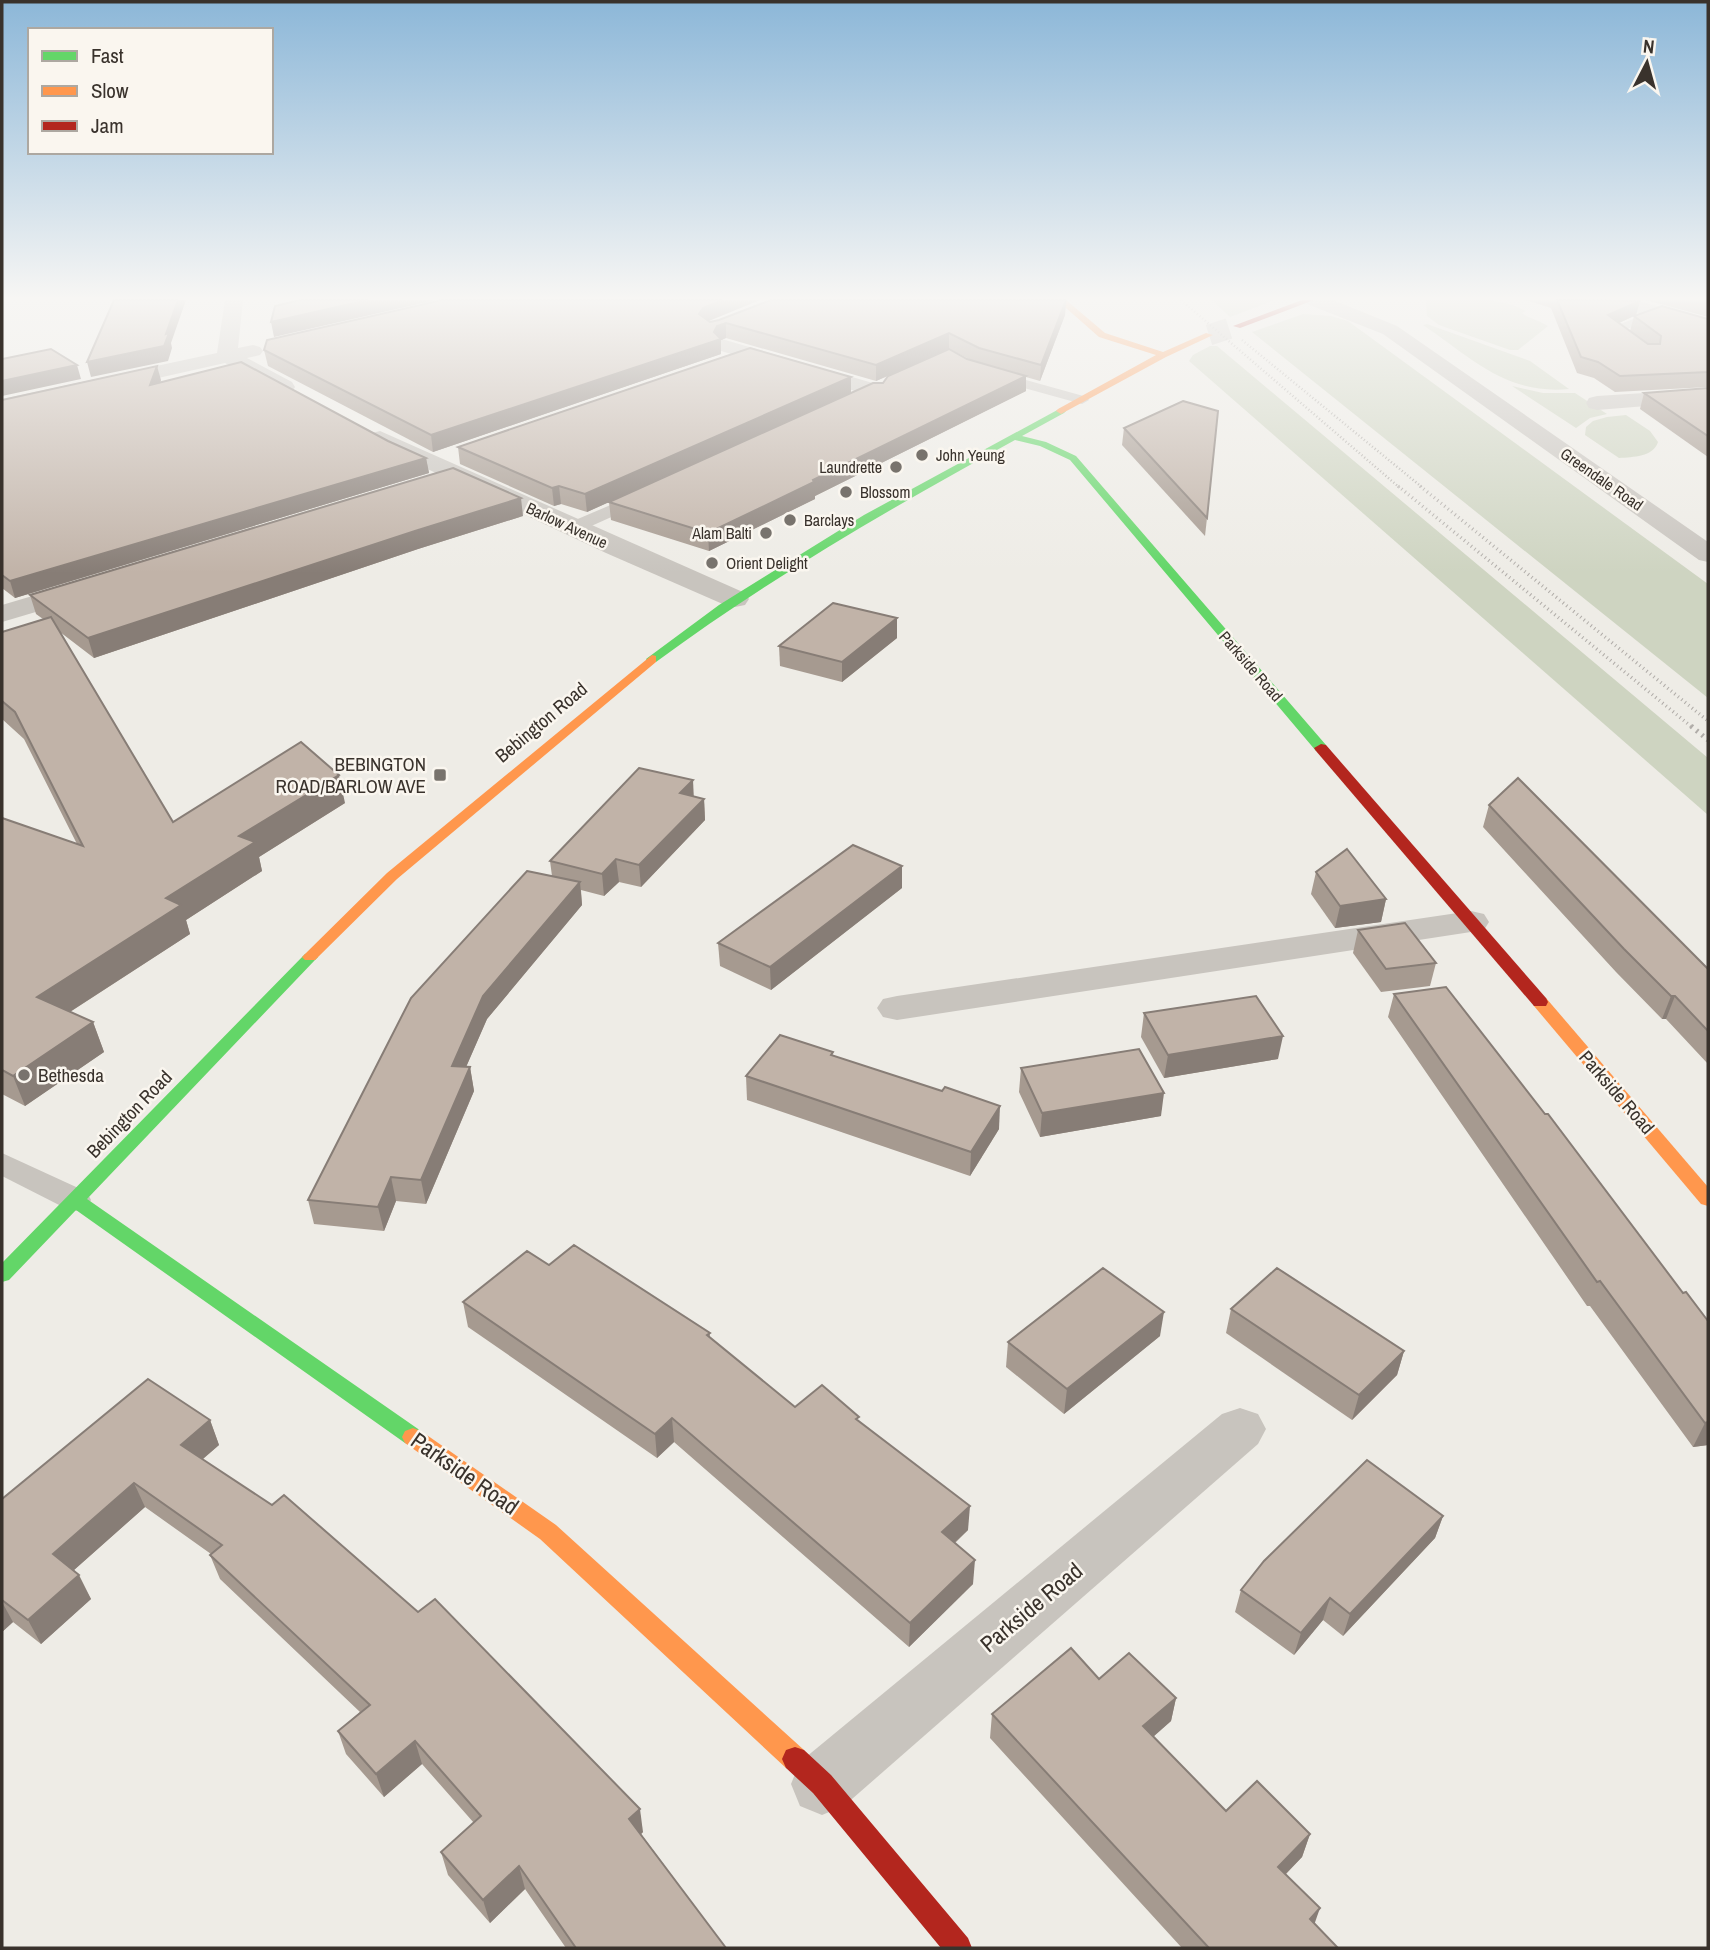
<svg xmlns="http://www.w3.org/2000/svg" width="1710" height="1950" viewBox="0 0 1710 1950" font-family="'Archivo Narrow',sans-serif">
<rect width="100%" height="100%" fill="#eeece6"/>
<!-- green -->
<g fill="#ced4c1">
<path d="M 1212,300 L 1275,300 L 1230,317 Z"/>
<path d="M 1426,300 C 1459,300 1497,295 1526,311 L 1522,313 C 1530,319 1539,320 1548,326 L 1518,350 L 1510,350 L 1439,325 L 1427,316 Z"/>
<path d="M 1303,314 L 1331,316 L 1348,321 L 1708,584 L 1708,698 L 1252,332 Z"/>
<path d="M 1427,324 L 1530,361 L 1569,389 C 1506,395 1472,358 1423,325 Z"/>
<path d="M 1210,346 L 1217,346 L 1708,758 L 1708,815 L 1189,361 L 1193,355 Z"/>
<path d="M 1512,386 L 1543,393 L 1575,393 L 1607,414 L 1590,418 L 1576,428 Z"/>
<path d="M 1626,415 L 1650,431 L 1658,442 C 1653,457 1633,457 1619,458 L 1585,435 L 1586,427 L 1593,421 L 1607,417 Z"/>
</g>
<g fill="none" stroke-linecap="round" stroke-linejoin="round">
<!-- secondary-tunnel -->
<path stroke="#cac7c1" stroke-width="21" stroke-dasharray="21 10" stroke-linecap="butt" d="M 1209,335 L 1237,326"/>
<!-- lane -->
<g fill="#c8c4be" fill-rule="evenodd">
<path d="M 1660,309 L 1665,310 L 1665,316 L 1624,330 L 1640,342 L 1640,348 L 1630,348 L 1607,329 Z"/>
<path d="M 993,371 L 1087,397 L 1089,400 L 1082,404 L 988,378 L 986,375 Z"/>
<path d="M 641,492 L 647,493 L 649,497 L 647,501 L 578,532 L 566,532 L 563,528 L 566,524 Z"/>
<path d="M 2,1153 L 87,1192 L 91,1200 L 87,1208 L 76,1211 L 65,1208 L 2,1176 Z"/>
</g>
<!-- street -->
<g fill="#c8c4be" fill-rule="evenodd">
<path d="M 225,300 L 243,300 L 238,348 L 253,345 L 260,347 L 263,351 L 260,355 L 247,358 L 292,382 L 295,387 L 292,392 L 276,392 L 225,363 L 2,413 L 2,399 L 217,353 Z"/>
<path d="M 1305,300 L 1333,300 L 1397,326 L 1708,542 L 1708,562 L 1699,560 L 1383,334 L 1307,304 Z"/>
<path d="M 1604,300 L 1635,300 L 1708,320 L 1708,332 L 1606,304 Z"/>
<path d="M 708,335 L 883,386 L 886,391 L 883,396 L 875,397 L 701,345 L 698,341 L 701,337 Z"/>
<path d="M 1708,389 L 1708,401 L 1597,410 L 1589,408 L 1586,403 L 1589,398 L 1597,396 Z"/>
<path d="M 380,431 L 745,593 L 749,599 L 745,605 L 735,607 L 725,605 L 606,553 L 372,443 L 369,438 L 372,433 Z"/>
<path d="M 83,581 L 93,583 L 97,589 L 93,595 L 2,622 L 2,605 Z"/>
<path d="M 1471,911 L 1484,914 L 1489,922 L 1484,930 L 897,1020 L 883,1017 L 877,1008 L 883,999 L 897,996 Z"/>
<path d="M 1240,1408 L 1258,1414 L 1266,1429 L 1258,1444 L 844,1806 L 822,1815 L 800,1806 L 791,1784 L 800,1762 L 1222,1414 Z"/>
</g>
<!-- fast -->
<g fill="#63d668" fill-rule="evenodd">
<path d="M 1061,408 L 1066,411 L 1064,413 L 1022,436 L 1046,442 L 1076,456 L 1326,745 L 1326,751 L 1316,751 L 1070,460 L 1040,446 L 1015,440 C 891,508 770,578 656,662 L 648,662 L 646,659 L 719,605 L 864,515 Z"/>
<path d="M 310,952 L 315,954 L 318,957 L 315,960 L 87,1199 L 421,1431 L 424,1437 L 421,1443 L 413,1446 L 405,1443 L 76,1210 L 9,1280 L 2,1282 L 2,1263 L 305,954 Z"/>
</g>
<!-- slow -->
<g fill="#ff974d" fill-rule="evenodd">
<path d="M 1057,300 L 1066,300 L 1105,333 L 1163,352 L 1206,333 L 1213,335 L 1166,357 L 1061,414 L 1056,411 L 1058,409 L 1156,355 L 1099,337 Z"/>
<path d="M 652,655 L 656,656 L 656,662 L 397,879 L 315,960 L 305,960 L 302,957 L 305,954 L 387,873 Z"/>
<path d="M 1540,997 L 1546,998 L 1708,1187 L 1708,1206 L 1701,1204 L 1534,1006 L 1532,1002 L 1534,998 Z"/>
<path d="M 413,1428 L 421,1431 L 556,1525 L 804,1750 L 808,1759 L 804,1768 L 795,1771 L 786,1768 L 540,1539 L 405,1443 L 402,1437 L 405,1431 Z"/>
</g>
<!-- jam -->
<g fill="#b3261e" fill-rule="evenodd">
<path d="M 1302,300 L 1314,300 L 1240,328 L 1233,326 Z"/>
<path d="M 1321,744 L 1326,745 L 1546,998 L 1548,1002 L 1546,1006 L 1534,1006 L 1316,751 L 1314,748 Z"/>
<path d="M 795,1747 L 804,1750 L 831,1775 L 968,1938 L 972,1948 L 941,1948 L 813,1793 L 786,1768 L 782,1759 L 786,1750 Z"/>
</g>
<!-- rail-far2 -->
<g stroke="#b0aca8" stroke-width="2.5" stroke-dasharray="1 2.5" stroke-linecap="butt">
<path d="M 1181,300 L 1400,488"/>
<path d="M 1242,340 L 1423,488"/>
</g>
<!-- rail-far1 -->
<g stroke="#b0aca8" stroke-width="3.5" stroke-dasharray="1 3.5" stroke-linecap="butt">
<path d="M 1398,486 L 1693,728"/>
<path d="M 1420,486 L 1708,721"/>
</g>
<!-- rail -->
<path stroke="#b0aca8" stroke-width="5" stroke-dasharray="2 5" stroke-linecap="butt" d="M 1691,726 L 1708,740"/>
</g>
<!-- wall -->
<g fill="#a69a90" fill-rule="evenodd">
<path d="M 1066,300 L 1065,315 L 1040,381 L 1026,377 L 1026,391 L 815,496 L 815,499 L 709,551 L 611,520 L 609,502 L 883,383 L 967,359 L 973,361 L 949,349 L 876,381 L 726,338 L 721,340 L 721,354 L 433,452 L 268,366 L 264,350 L 708,321 L 710,322 Z"/>
<path d="M 1526,300 L 1640,300 L 1636,315 L 1708,319 L 1708,387 L 1615,392 L 1594,378 L 1577,373 L 1551,308 ZM 1634,316 L 1630,331 L 1619,323 L 1621,322 Z"/>
<path d="M 1646,300 L 1708,300 L 1708,317 Z"/>
<path d="M 851,377 L 851,393 L 587,512 L 561,504 L 554,506 L 460,464 L 458,447 Z"/>
<path d="M 161,380 L 160,383 L 388,441 L 426,458 L 429,473 L 15,598 L 2,588 L 2,400 Z"/>
<path d="M 1708,388 L 1708,457 L 1640,409 L 1644,393 Z"/>
<path d="M 1124,428 L 1207,518 L 1205,536 L 1122,445 Z"/>
<path d="M 523,516 L 418,549 L 94,658 L 60,632 L 173,822 L 345,803 L 259,857 L 262,871 L 186,920 L 190,934 L 70,1012 L 93,1022 L 104,1052 L 25,1106 L 2,1094 L 2,818 L 77,844 L 24,739 L 2,719 L 2,632 L 43,619 L 36,614 L 30,595 Z"/>
<path d="M 897,638 L 842,682 L 780,666 L 779,646 Z"/>
<path d="M 694,797 L 704,799 L 705,820 L 641,887 L 619,882 L 604,896 L 581,890 L 582,905 L 487,1019 L 466,1067 L 470,1067 L 474,1091 L 426,1204 L 396,1201 L 384,1231 L 314,1224 L 308,1200 L 552,876 L 550,861 Z"/>
<path d="M 1489,805 L 1708,969 L 1708,1064 L 1666,1019 L 1662,1019 L 1616,972 L 1483,827 Z"/>
<path d="M 1316,872 L 1386,899 L 1381,922 L 1335,928 L 1311,894 Z"/>
<path d="M 902,888 L 771,990 L 720,966 L 718,943 Z"/>
<path d="M 1358,930 L 1436,963 L 1430,986 L 1381,992 L 1353,953 Z"/>
<path d="M 1394,994 L 1683,1293 L 1686,1292 L 1708,1445 L 1693,1447 L 1590,1306 L 1587,1306 L 1388,1017 Z"/>
<path d="M 1144,1013 L 1278,1059 L 1164,1078 L 1141,1037 Z"/>
<path d="M 833,1056 L 942,1091 L 999,1129 L 970,1176 L 747,1100 L 746,1076 Z"/>
<path d="M 1021,1068 L 1161,1116 L 1040,1137 L 1019,1092 Z"/>
<path d="M 549,1265 L 710,1333 L 710,1338 L 795,1407 L 859,1422 L 968,1530 L 955,1543 L 973,1584 L 909,1647 L 674,1442 L 657,1458 L 468,1327 L 463,1302 Z"/>
<path d="M 1231,1309 L 1404,1351 L 1397,1375 L 1352,1420 L 1226,1333 Z"/>
<path d="M 1160,1336 L 1064,1414 L 1006,1367 L 1008,1342 Z"/>
<path d="M 210,1420 L 219,1445 L 203,1459 L 643,1832 L 641,1834 L 726,1948 L 566,1948 L 525,1889 L 490,1923 L 448,1875 L 441,1852 L 474,1823 L 422,1764 L 384,1797 L 346,1754 L 338,1731 L 360,1712 L 220,1579 L 210,1555 L 211,1554 L 145,1507 L 74,1570 L 91,1599 L 41,1644 L 13,1622 L 2,1632 L 2,1499 Z"/>
<path d="M 1443,1516 L 1435,1538 L 1343,1636 L 1323,1620 L 1294,1655 L 1235,1612 L 1241,1590 Z"/>
<path d="M 1099,1679 L 1176,1698 L 1171,1721 L 1153,1737 L 1226,1811 L 1310,1834 L 1302,1857 L 1286,1874 L 1314,1924 L 1338,1948 L 1182,1948 L 990,1738 L 992,1714 Z"/>
</g>
<!-- shaded-wall -->
<g fill="#877d76">
<path d="M 178,300 L 186,300 L 171,343 L 172,348 L 168,361 L 91,377 L 87,362 L 166,334 Z"/>
<path d="M 368,300 L 436,300 L 274,337 L 271,322 Z"/>
<path d="M 722,300 L 760,300 L 704,323 L 699,314 L 703,308 Z"/>
<path d="M 1066,300 L 1065,315 L 1040,381 L 1041,365 Z"/>
<path d="M 1640,301 L 1636,315 L 1604,330 L 1608,315 Z"/>
<path d="M 726,323 L 726,338 L 721,340 L 721,354 L 433,452 L 431,435 L 714,332 L 717,326 Z"/>
<path d="M 949,333 L 949,349 L 876,381 L 876,365 Z"/>
<path d="M 77,365 L 81,379 L 2,396 L 2,381 Z"/>
<path d="M 157,366 L 161,380 L 153,400 L 150,385 Z"/>
<path d="M 1026,376 L 1026,391 L 815,496 L 815,499 L 709,551 L 708,533 L 813,480 Z"/>
<path d="M 851,377 L 851,393 L 587,512 L 585,494 Z"/>
<path d="M 426,458 L 429,473 L 15,598 L 10,581 Z"/>
<path d="M 559,486 L 561,504 L 554,506 L 552,488 Z"/>
<path d="M 521,498 L 523,516 L 418,549 L 94,658 L 88,638 L 415,531 Z"/>
<path d="M 897,618 L 897,638 L 842,682 L 842,662 Z"/>
<path d="M 339,775 L 345,803 L 259,857 L 262,871 L 186,920 L 190,934 L 48,1026 L 37,997 L 166,898 L 239,836 Z"/>
<path d="M 693,780 L 694,801 L 680,793 Z"/>
<path d="M 704,799 L 705,820 L 641,887 L 639,865 Z"/>
<path d="M 616,859 L 619,882 L 604,896 L 602,874 Z"/>
<path d="M 902,866 L 902,888 L 771,990 L 770,967 Z"/>
<path d="M 580,882 L 582,905 L 487,1019 L 456,1090 L 452,1066 L 483,996 Z"/>
<path d="M 1386,899 L 1381,922 L 1335,928 L 1340,906 Z"/>
<path d="M 1671,996 L 1675,996 L 1666,1019 L 1662,1019 Z"/>
<path d="M 93,1022 L 104,1052 L 25,1106 L 13,1076 Z"/>
<path d="M 1283,1036 L 1278,1059 L 1164,1078 L 1168,1055 Z"/>
<path d="M 470,1067 L 474,1091 L 426,1204 L 421,1180 Z"/>
<path d="M 1164,1093 L 1161,1116 L 1040,1137 L 1042,1113 Z"/>
<path d="M 1000,1106 L 999,1129 L 970,1176 L 971,1152 Z"/>
<path d="M 391,1177 L 396,1201 L 384,1231 L 378,1207 Z"/>
<path d="M 1164,1312 L 1160,1336 L 1064,1414 L 1067,1389 Z"/>
<path d="M 1404,1351 L 1397,1375 L 1352,1420 L 1359,1395 Z"/>
<path d="M 672,1418 L 674,1442 L 657,1458 L 655,1434 Z"/>
<path d="M 210,1420 L 219,1445 L 191,1469 L 181,1445 Z"/>
<path d="M 1708,1422 L 1708,1445 L 1693,1447 L 1705,1423 Z"/>
<path d="M 134,1483 L 145,1507 L 65,1578 L 53,1554 Z"/>
<path d="M 970,1506 L 968,1530 L 940,1556 L 942,1532 Z"/>
<path d="M 1443,1516 L 1435,1538 L 1343,1636 L 1350,1614 Z"/>
<path d="M 975,1560 L 973,1584 L 909,1647 L 910,1623 Z"/>
<path d="M 79,1575 L 91,1599 L 41,1644 L 28,1620 Z"/>
<path d="M 1330,1598 L 1323,1620 L 1294,1655 L 1301,1633 Z"/>
<path d="M 2,1602 L 13,1622 L 2,1632 Z"/>
<path d="M 1176,1698 L 1171,1721 L 1138,1750 L 1143,1726 Z"/>
<path d="M 415,1741 L 422,1764 L 384,1797 L 376,1774 Z"/>
<path d="M 640,1809 L 643,1832 L 633,1842 L 629,1819 Z"/>
<path d="M 1310,1834 L 1302,1857 L 1271,1889 L 1278,1867 Z"/>
<path d="M 519,1866 L 525,1889 L 490,1923 L 483,1900 Z"/>
<path d="M 1320,1908 L 1312,1931 L 1310,1919 Z"/>
</g>
<!-- building -->
<g fill="#c1b3a8" stroke="#877d76" stroke-width="2">
<path d="M 114,300 L 178,300 L 166,334 L 169,333 L 164,346 L 87,362 Z"/>
<path d="M 300,300 L 368,300 L 271,322 L 275,306 Z"/>
<path d="M 442,300 L 722,300 L 703,308 L 699,314 L 710,322 L 719,320 L 771,300 L 1066,300 L 1041,365 L 979,348 L 949,333 L 876,365 L 726,323 L 717,326 L 714,332 L 721,339 L 431,435 L 264,350 L 267,340 Z"/>
<path d="M 1557,300 L 1640,301 L 1608,315 L 1648,344 L 1660,344 L 1661,336 L 1634,316 L 1662,306 L 1708,319 L 1708,372 L 1620,376 L 1598,362 L 1581,357 Z"/>
<path d="M 750,348 L 851,377 L 585,494 L 559,486 L 552,488 L 458,447 Z"/>
<path d="M 51,349 L 77,365 L 2,381 L 2,359 Z"/>
<path d="M 949,349 L 967,359 L 1026,376 L 813,480 L 814,482 L 708,533 L 609,502 L 873,383 L 883,383 L 888,376 Z"/>
<path d="M 241,362 L 388,441 L 426,458 L 10,581 L 2,575 L 2,400 L 157,366 L 150,385 Z"/>
<path d="M 1708,388 L 1708,436 L 1644,393 Z"/>
<path d="M 1183,401 L 1218,411 L 1207,518 L 1124,428 Z"/>
<path d="M 453,468 L 521,498 L 415,531 L 88,638 L 30,595 Z"/>
<path d="M 833,603 L 897,618 L 842,662 L 779,646 Z"/>
<path d="M 51,617 L 173,822 L 301,742 L 339,775 L 239,836 L 255,842 L 166,898 L 181,905 L 37,997 L 93,1022 L 13,1076 L 2,1070 L 2,818 L 83,846 L 15,712 L 2,701 L 2,632 Z"/>
<path d="M 639,768 L 693,780 L 680,793 L 704,799 L 639,865 L 616,859 L 602,874 L 550,861 Z"/>
<path d="M 1518,778 L 1708,969 L 1708,1031 L 1675,996 L 1671,996 L 1624,949 L 1489,805 Z"/>
<path d="M 853,845 L 902,866 L 770,967 L 718,943 Z"/>
<path d="M 1347,849 L 1386,899 L 1340,906 L 1316,872 Z"/>
<path d="M 527,871 L 580,882 L 483,996 L 452,1066 L 470,1067 L 421,1180 L 391,1177 L 378,1207 L 308,1200 L 411,998 Z"/>
<path d="M 1405,923 L 1436,963 L 1386,969 L 1358,930 Z"/>
<path d="M 1446,987 L 1545,1114 L 1548,1114 L 1683,1293 L 1686,1292 L 1708,1321 L 1708,1422 L 1705,1423 L 1600,1281 L 1597,1282 L 1394,994 Z"/>
<path d="M 1256,996 L 1283,1036 L 1168,1055 L 1144,1013 Z"/>
<path d="M 780,1035 L 833,1052 L 831,1055 L 942,1091 L 945,1087 L 1000,1106 L 971,1152 L 746,1076 Z"/>
<path d="M 1139,1049 L 1164,1093 L 1042,1113 L 1021,1068 Z"/>
<path d="M 574,1245 L 710,1333 L 707,1335 L 795,1407 L 822,1385 L 859,1417 L 856,1419 L 970,1506 L 942,1532 L 975,1560 L 910,1623 L 672,1418 L 655,1434 L 463,1302 L 527,1251 L 549,1265 Z"/>
<path d="M 1103,1268 L 1164,1312 L 1067,1389 L 1008,1342 Z"/>
<path d="M 1277,1268 L 1404,1351 L 1359,1395 L 1231,1309 Z"/>
<path d="M 148,1379 L 210,1420 L 181,1445 L 272,1505 L 284,1495 L 418,1612 L 435,1599 L 640,1809 L 629,1819 L 726,1948 L 576,1948 L 519,1866 L 483,1900 L 441,1852 L 481,1816 L 415,1741 L 376,1774 L 338,1731 L 370,1705 L 210,1555 L 222,1545 L 134,1483 L 53,1554 L 79,1575 L 28,1620 L 2,1600 L 2,1499 Z"/>
<path d="M 1367,1460 L 1443,1516 L 1350,1614 L 1330,1598 L 1301,1633 L 1241,1590 L 1264,1561 Z"/>
<path d="M 1071,1648 L 1099,1679 L 1129,1653 L 1176,1698 L 1143,1726 L 1226,1811 L 1257,1781 L 1310,1834 L 1278,1867 L 1320,1908 L 1310,1919 L 1338,1948 L 1209,1948 L 992,1714 Z"/>
</g>
<!-- sky -->
<linearGradient id="sky" x2="0" y2="1"><stop stop-color="#8cb7d8"/><stop offset="0.52" stop-color="#f7f6f4"/><stop offset="1" stop-color="#f7f6f4" stop-opacity="0"/></linearGradient>
<rect width="1710" height="573" fill="url(#sky)"/>
<!-- markers -->
<g fill="#78736d" stroke="#faf6ef" stroke-width="2.5">
<circle cx="922" cy="455" r="7"/>
<circle cx="896" cy="467" r="7"/>
<circle cx="846" cy="492" r="7"/>
<circle cx="790" cy="520" r="7"/>
<circle cx="766" cy="533" r="7"/>
<circle cx="712" cy="563" r="7"/>
<rect x="433" y="768" width="14" height="14" rx="3.5"/>
<circle cx="24" cy="1075" r="7"/>
</g>
<g text-anchor="middle" dominant-baseline="central" stroke-width="5" stroke-linejoin="round" paint-order="stroke">
<!-- far-poi labels -->
<g font-size="16" fill="#39322c" stroke="#faf6ef" text-anchor="start">
<text x="936" y="455">John Yeung</text>
<text x="882" y="467" text-anchor="end">Laundrette</text>
<text x="860" y="492">Blossom</text>
<text x="804" y="520">Barclays</text>
<text x="752" y="533" text-anchor="end">Alam Balti</text>
<text x="726" y="563">Orient Delight</text>
</g>
<!-- far-street labels -->
<g font-size="16" fill="#39322c" stroke="#faf6ef">
<text transform="translate(1602 479) rotate(35)">Greendale Road</text>
<text transform="translate(567 525) rotate(25)">Barlow Avenue</text>
<text transform="translate(1251 666) rotate(49)">Parkside Road</text>
</g>
<!-- street labels -->
<g font-size="19" fill="#39322c" stroke="#faf6ef">
<text transform="translate(541 722) rotate(-40)">Bebington Road</text>
<text transform="translate(1617 1092) rotate(49)">Parkside Road</text>
<text transform="translate(129 1114) rotate(-46)">Bebington Road</text>
</g>
<!-- poi labels -->
<g font-size="19" fill="#39322c" stroke="#faf6ef" text-anchor="end">
<text x="426" y="764">BEBINGTON<tspan x="426" dy="22">ROAD/BARLOW AVE</tspan></text>
<text x="38" y="1075" text-anchor="start">Bethesda</text>
</g>
<!-- near-street labels -->
<g font-size="23" fill="#39322c" stroke="#faf6ef">
<text transform="translate(465 1473) rotate(35)">Parkside Road</text>
<text transform="translate(1031 1607) rotate(-40)">Parkside Road</text>
</g>
</g>
<!-- border -->
<rect width="1710" height="1950" fill="none" stroke="#39322c" stroke-width="7"/>
<!-- legend -->
<rect x="28" y="28" width="245" height="126" fill="#faf6ef" stroke="#ada8a1" stroke-width="2"/>
<rect x="42" y="51" width="35" height="10" fill="#63d668" stroke="#ada8a1" stroke-width="2"/>
<text x="91" y="63" font-size="21" fill="#39322c">Fast</text>
<rect x="42" y="86" width="35" height="10" fill="#ff974d" stroke="#ada8a1" stroke-width="2"/>
<text x="91" y="98" font-size="21" fill="#39322c">Slow</text>
<rect x="42" y="121" width="35" height="10" fill="#b3261e" stroke="#ada8a1" stroke-width="2"/>
<text x="91" y="133" font-size="21" fill="#39322c">Jam</text>
<!-- north arrow -->
<g transform="translate(1647 63) rotate(6)" stroke="#faf6ef" stroke-width="5" paint-order="stroke">
<path d="M0-5L12 26L0 18L-12 26Z" fill="#39322c"/>
<text y="-10" font-size="19" font-weight="bold" text-anchor="middle" fill="#39322c">N</text>
</g>
</svg>
